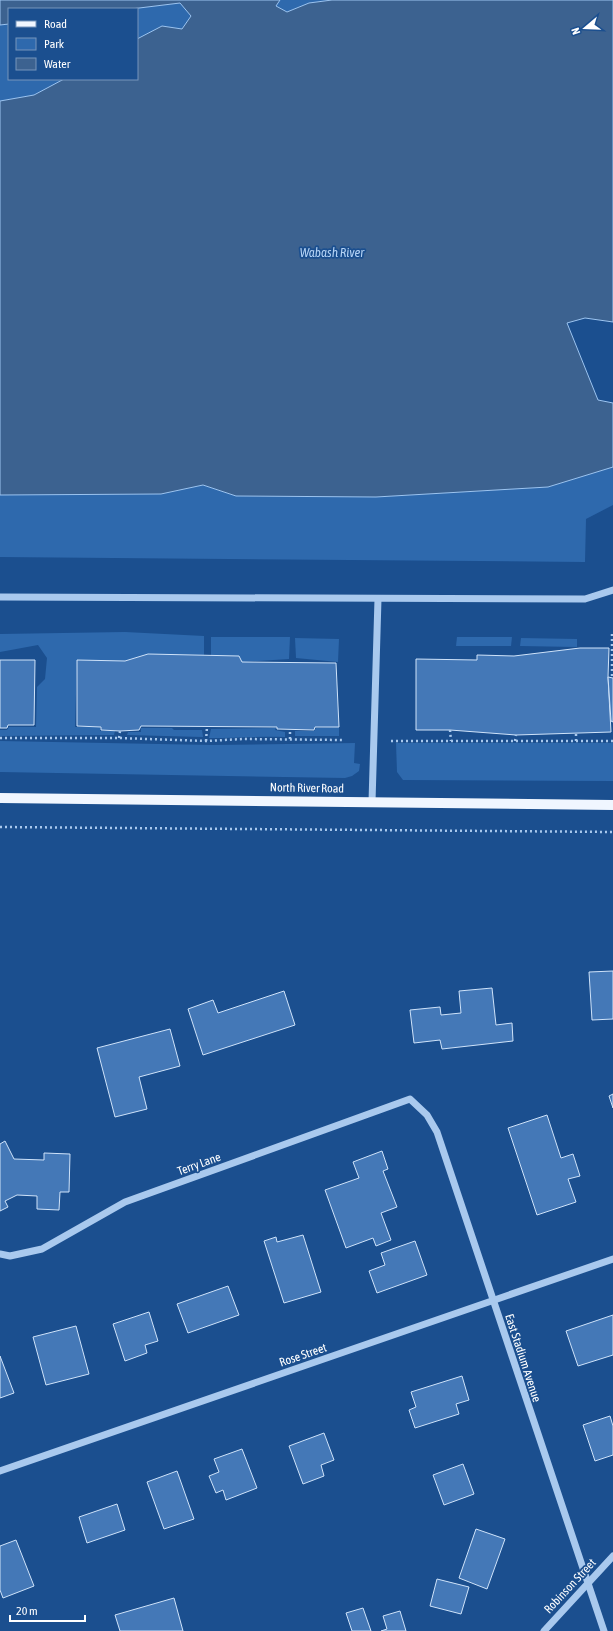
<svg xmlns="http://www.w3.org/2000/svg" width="613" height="1631" viewBox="0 0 613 1631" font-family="'Asap Condensed',sans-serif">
<rect width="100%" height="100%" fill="#1b4f8f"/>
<!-- green -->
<g fill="#2e69ad">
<path d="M 280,0 L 332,0 L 309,3 L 287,12 L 276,6 Z"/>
<path d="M 180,3 L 191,16 L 182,29 L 162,26 L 137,39 L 137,9 L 131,9 Z"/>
<path d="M 9,24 L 9,79 L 64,79 L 34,95 L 0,101 L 0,25 Z"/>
<path d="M 613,467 L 613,505 L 586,519 L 585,562 L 0,557 L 0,495 L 161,494 L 203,485 L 236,496 L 376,497 L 548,487 Z"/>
<path d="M 125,632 L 204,636 L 204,655 L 148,654 L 125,661 L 77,661 L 75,727 L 100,727 L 100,731 L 115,731 L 114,735 L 0,736 L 0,730 L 7,730 L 9,727 L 36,727 L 37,687 L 45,679 L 47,658 L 38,645 L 0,652 L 0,634 Z"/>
<path d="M 211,637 L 290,637 L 289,659 L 242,662 L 239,656 L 211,655 Z"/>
<path d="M 457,637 L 512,637 L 511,646 L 456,646 Z"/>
<path d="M 295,638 L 339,639 L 338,662 L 296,658 Z"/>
<path d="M 521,638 L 577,639 L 577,647 L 520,646 Z"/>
<path d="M 339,727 L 339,736 L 295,736 L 295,731 L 314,731 L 316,728 Z"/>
<path d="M 141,728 L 172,728 L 174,730 L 202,730 L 203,737 L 127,735 L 128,732 L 141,732 Z"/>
<path d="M 276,728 L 275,730 L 285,732 L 285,737 C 260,736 235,738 209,738 L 211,729 Z"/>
<path d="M 0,741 L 212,745 L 355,743 L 354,763 L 360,764 L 359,771 L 352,776 L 345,778 L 0,772 Z"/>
<path d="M 396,743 L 613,743 L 613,781 L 403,780 L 397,772 Z"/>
</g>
<!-- water -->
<path fill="#3c6290" stroke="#9cc4f0" d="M 0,0 L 280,0 L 276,6 L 287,12 L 309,3 L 332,0 L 613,0 L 613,322 L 585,318 L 567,323 L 598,400 L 613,403 L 613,467 L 548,487 L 376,497 L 236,496 L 203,485 L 161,494 L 0,495 L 0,101 L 34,95 L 64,79 L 137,79 L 137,39 L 162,26 L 182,29 L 191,16 L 180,3 L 131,9 L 9,9 L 9,24 L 0,25 Z"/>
<!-- building -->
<g fill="#4478b7" stroke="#cfe3fa">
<path d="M 580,648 L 609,648 L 608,677 L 611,732 L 516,735 L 450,730 L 416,730 L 416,659 L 477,660 L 477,655 L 514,656 Z"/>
<path d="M 148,654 L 239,656 L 242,662 L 336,663 L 339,727 L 315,727 L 314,730 L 277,729 L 277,727 L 141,726 L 139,730 L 120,731 L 101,730 L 101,727 L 77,726 L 77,660 L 125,661 Z"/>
<path d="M 0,660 L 35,660 L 34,725 L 8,725 L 7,728 L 0,728 Z"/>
<path d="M 608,677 L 613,678 L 613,722 L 611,721 Z"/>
<path d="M 613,971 L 613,1019 L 592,1020 L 589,972 Z"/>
<path d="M 492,988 L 496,1025 L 512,1023 L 513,1041 L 442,1049 L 440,1040 L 414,1043 L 410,1010 L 440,1007 L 441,1015 L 461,1013 L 459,991 Z"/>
<path d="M 284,991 L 295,1025 L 203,1055 L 188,1009 L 213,1000 L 218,1013 Z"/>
<path d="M 170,1029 L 180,1066 L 139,1077 L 147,1109 L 115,1117 L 97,1048 Z"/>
<path d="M 613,1094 L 613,1108 L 609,1096 Z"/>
<path d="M 547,1115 L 561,1158 L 573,1154 L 580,1176 L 568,1179 L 576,1202 L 537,1215 L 508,1128 Z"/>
<path d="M 5,1141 L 14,1159 L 44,1160 L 44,1153 L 70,1154 L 69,1192 L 60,1192 L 59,1210 L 37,1209 L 37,1196 L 17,1195 L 5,1201 L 8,1207 L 0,1211 L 0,1144 Z"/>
<path d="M 382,1151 L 388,1169 L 383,1171 L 397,1207 L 381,1213 L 391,1240 L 376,1246 L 373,1238 L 346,1248 L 325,1190 L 359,1178 L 353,1162 Z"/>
<path d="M 303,1235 L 321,1292 L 284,1303 L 264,1241 L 276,1237 L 277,1242 Z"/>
<path d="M 415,1241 L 427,1275 L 377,1293 L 369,1271 L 385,1265 L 381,1253 Z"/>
<path d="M 228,1286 L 239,1315 L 188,1333 L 177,1304 Z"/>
<path d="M 149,1312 L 158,1341 L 145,1345 L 147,1353 L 125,1361 L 113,1324 Z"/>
<path d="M 613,1315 L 613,1355 L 578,1366 L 566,1331 Z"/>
<path d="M 76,1326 L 89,1374 L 46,1385 L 33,1337 Z"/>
<path d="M 0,1356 L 14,1393 L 0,1398 Z"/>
<path d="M 462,1376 L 469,1400 L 456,1404 L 459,1414 L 415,1428 L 409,1410 L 416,1407 L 411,1392 Z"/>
<path d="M 610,1416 L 613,1426 L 613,1455 L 595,1461 L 583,1425 Z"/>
<path d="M 324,1433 L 334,1460 L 321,1465 L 324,1476 L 303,1484 L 289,1446 Z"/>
<path d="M 242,1449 L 257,1488 L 226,1500 L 223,1490 L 216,1493 L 209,1476 L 219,1472 L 214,1459 Z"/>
<path d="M 463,1464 L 474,1494 L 444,1505 L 433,1475 Z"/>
<path d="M 177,1471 L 194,1519 L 164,1529 L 147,1482 Z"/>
<path d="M 117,1504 L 125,1530 L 87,1543 L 79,1517 Z"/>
<path d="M 476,1529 L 505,1539 L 487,1589 L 459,1578 Z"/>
<path d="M 16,1540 L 34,1586 L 3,1598 L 0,1590 L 0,1546 Z"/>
<path d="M 437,1579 L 469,1587 L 461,1614 L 430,1606 Z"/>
<path d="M 174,1598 L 183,1631 L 120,1631 L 115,1615 Z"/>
<path d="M 363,1608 L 371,1631 L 352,1631 L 346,1613 Z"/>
<path d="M 400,1611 L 406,1631 L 381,1631 L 387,1629 L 383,1616 Z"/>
</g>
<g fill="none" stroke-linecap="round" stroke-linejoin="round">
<!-- path -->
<g stroke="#a9c9ee" stroke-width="2.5" stroke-dasharray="2 3" stroke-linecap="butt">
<path d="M 612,634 L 612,678"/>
<path d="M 450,730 L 451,741"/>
<path d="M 0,738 L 119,738 L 206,741 L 243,739 L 343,740"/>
<path d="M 119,738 L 120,731"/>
<path d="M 290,739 L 290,730"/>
<path d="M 206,741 L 207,727"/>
<path d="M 391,741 L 613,741"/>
<path d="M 515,741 L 516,735"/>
<path d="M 576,741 L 576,732"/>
<path d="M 0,827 L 613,832"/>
</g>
<!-- minor -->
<g stroke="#a9c9ee" stroke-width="7">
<path d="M 0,597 L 585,599 L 613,590"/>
<path d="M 372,802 L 378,599"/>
<path d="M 0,1254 L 10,1256 L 42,1249 L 125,1202 L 410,1099 L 427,1115 L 437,1132 L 604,1631"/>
<path d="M 0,1471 L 613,1259"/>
<path d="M 544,1631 L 613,1556"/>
</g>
<!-- major -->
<path stroke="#f0f6ff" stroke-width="10" d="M 0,798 L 613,805"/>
</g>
<g text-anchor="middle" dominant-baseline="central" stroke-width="3.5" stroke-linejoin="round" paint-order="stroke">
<!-- street labels -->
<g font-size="12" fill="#fff" stroke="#1b4f8f">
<text transform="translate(307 788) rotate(1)">North River Road</text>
<text transform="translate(199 1164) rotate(-20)">Terry Lane</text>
<text transform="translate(303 1355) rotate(-19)">Rose Street</text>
<text transform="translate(523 1358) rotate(72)">East Stadium Avenue</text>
<text transform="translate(570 1586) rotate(-47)">Robinson Street</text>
</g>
<!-- water labels -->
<g font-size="13" font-style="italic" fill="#b5d3f5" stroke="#1b4f8f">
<text x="332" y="252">Wabash River</text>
</g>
</g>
<!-- legend -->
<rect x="8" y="8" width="130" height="72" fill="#1b4f8f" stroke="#7695bc"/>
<rect x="16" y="21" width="20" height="6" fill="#f0f6ff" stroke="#7695bc"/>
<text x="44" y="28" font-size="12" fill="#ffffff">Road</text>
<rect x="16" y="38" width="20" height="12" fill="#2e69ad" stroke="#7695bc"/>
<text x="44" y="48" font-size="12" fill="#ffffff">Park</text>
<rect x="16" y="58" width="20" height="12" fill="#3c6290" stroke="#7695bc"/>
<text x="44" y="68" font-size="12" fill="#ffffff">Water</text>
<!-- north arrow -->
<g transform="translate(585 28) rotate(251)" stroke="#1b4f8f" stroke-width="3" paint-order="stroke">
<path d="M0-3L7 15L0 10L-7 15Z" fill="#ffffff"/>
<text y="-6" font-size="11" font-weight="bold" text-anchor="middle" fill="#ffffff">N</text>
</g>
<!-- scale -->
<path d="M10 1615v6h75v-6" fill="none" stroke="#ffffff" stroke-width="2"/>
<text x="16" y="1615" font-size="12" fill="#ffffff" stroke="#1b4f8f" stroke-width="3" paint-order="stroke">20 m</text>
</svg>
